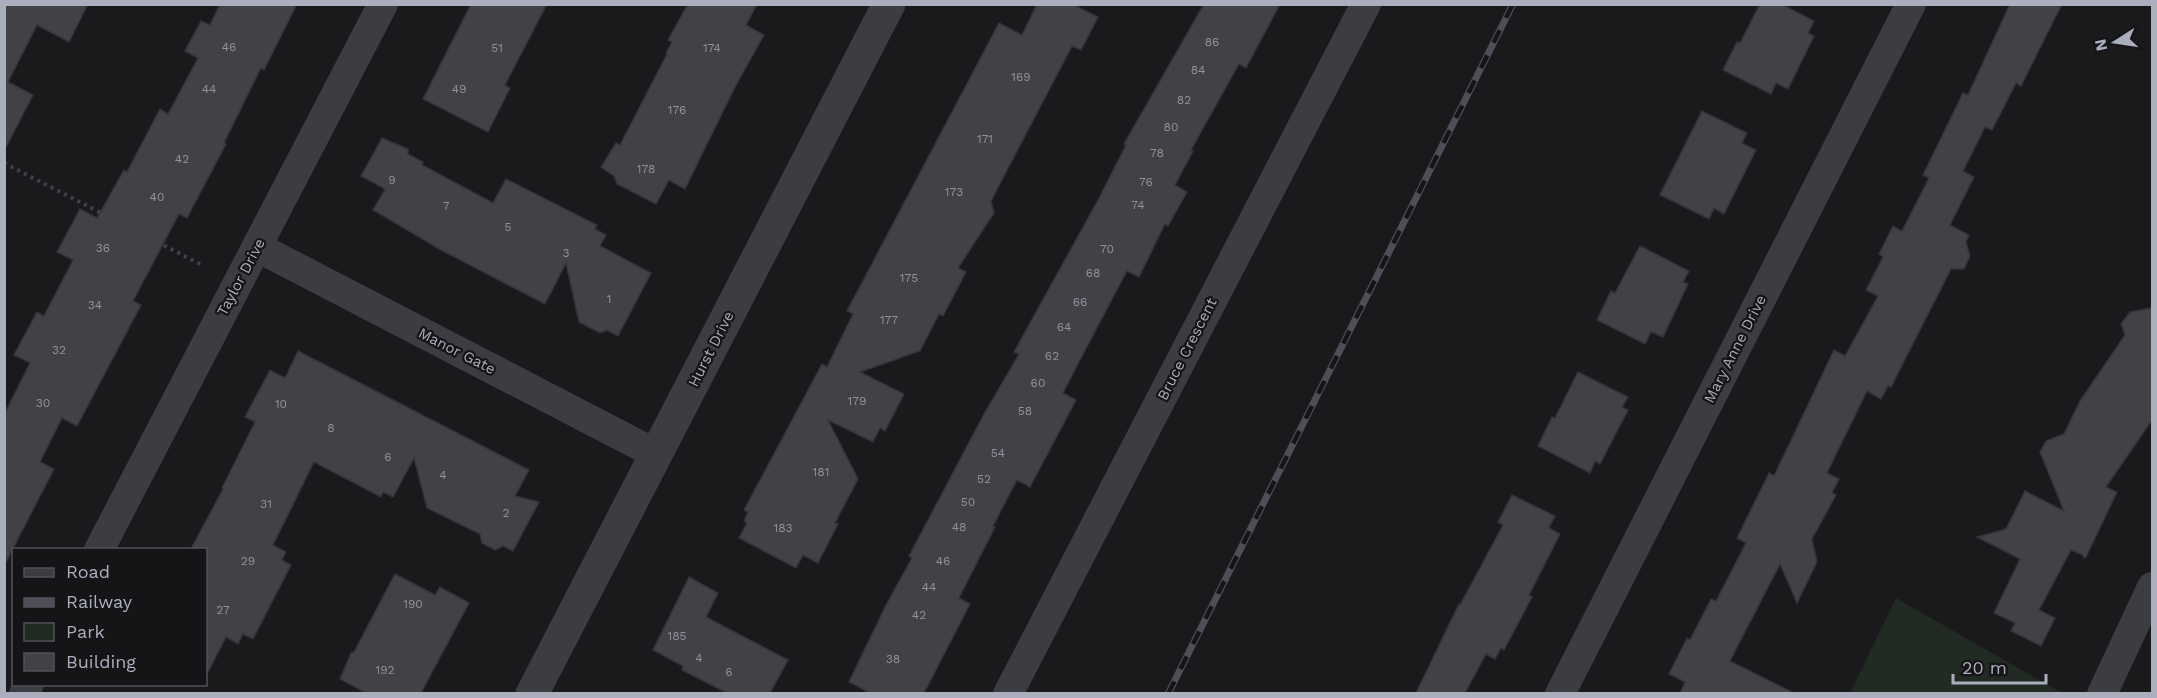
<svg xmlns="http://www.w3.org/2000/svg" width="2157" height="698" viewBox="0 0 2157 698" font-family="'Work Sans',sans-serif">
<rect width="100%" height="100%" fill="#1a191c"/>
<!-- green -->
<path fill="#212a23" d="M 1896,598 L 2062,693 L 1850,693 Z"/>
<!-- building -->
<g fill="#414146" stroke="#343338" stroke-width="1.5">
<path d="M 4,4 L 88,4 L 69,42 L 37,25 L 8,82 L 33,95 L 4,151 Z"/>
<path d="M 220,4 L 297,4 L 264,70 L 261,68 L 224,143 L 226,144 L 187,218 L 179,214 L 133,301 L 141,305 L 77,426 L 62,418 L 40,462 L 54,469 L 4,566 L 4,415 L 30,363 L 14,355 L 37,312 L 44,316 L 73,260 L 57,252 L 80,209 L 97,218 L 124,170 L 127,172 L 160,109 L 168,114 L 198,58 L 185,51 L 201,21 L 210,25 Z"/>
<path d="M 471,4 L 547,4 L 505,85 L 510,88 L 488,132 L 423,99 Z"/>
<path d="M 688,4 L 757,4 L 746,25 L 764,35 L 735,87 L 685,189 L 669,180 L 656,204 L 617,184 L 614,176 L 601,167 L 616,143 L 620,145 L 667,54 L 666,53 L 672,42 L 668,40 Z"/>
<path d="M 1037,4 L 1072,4 L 1098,17 L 1081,50 L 1072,46 L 991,201 L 994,213 L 958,268 L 966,272 L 943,316 L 939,314 L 920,351 L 860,372 L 904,394 L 885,431 L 880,428 L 873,442 L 828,420 L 858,479 L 835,523 L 838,524 L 818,563 L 803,555 L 796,568 L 739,538 L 747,523 L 744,521 L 748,512 L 744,510 L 822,364 L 827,367 L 853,314 L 847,311 L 999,23 L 1022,35 Z"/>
<path d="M 1204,4 L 1280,4 L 1246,68 L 1239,64 L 1191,150 L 1193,151 L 1175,185 L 1187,192 L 1168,226 L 1165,224 L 1139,277 L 1127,271 L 1081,358 L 1063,393 L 1076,400 L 1030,487 L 1017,480 L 993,526 L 995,527 L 959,598 L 970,604 L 924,693 L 870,693 L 849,682 L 886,605 L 912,558 L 909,556 L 984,414 L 1019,354 L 1014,352 L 1098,200 L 1126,145 L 1124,144 Z"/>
<path d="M 1760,4 L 1781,4 L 1814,21 L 1808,33 L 1814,36 L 1788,89 L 1776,83 L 1771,94 L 1723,70 L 1737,42 L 1740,43 Z"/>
<path d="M 2010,4 L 2062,4 L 2021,86 L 2016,83 L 1992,130 L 1985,127 L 1963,171 L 1974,177 L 1950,225 L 1969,235 L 1966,242 L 1970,256 L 1964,269 L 1951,269 L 1891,387 L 1888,386 L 1881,399 L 1867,391 L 1827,473 L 1839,479 L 1832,493 L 1836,495 L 1812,539 L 1817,562 L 1797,603 L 1780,564 L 1730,661 L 1794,693 L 1680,693 L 1685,682 L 1669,674 L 1687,638 L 1690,640 L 1711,599 L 1716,601 L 1746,543 L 1737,538 L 1769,473 L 1774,476 L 1834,350 L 1845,356 L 1878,296 L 1866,290 L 1883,257 L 1879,254 L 1893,226 L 1902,231 L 1929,178 L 1923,175 L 1963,93 L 1968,95 Z"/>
<path d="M 1702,111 L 1747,133 L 1742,143 L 1756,150 L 1724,214 L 1714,208 L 1709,219 L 1660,195 Z"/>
<path d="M 382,138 L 408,149 L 408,154 L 423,162 L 422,165 L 493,203 L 506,179 L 597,225 L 595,229 L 606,235 L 600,246 L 651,273 L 618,336 L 607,330 L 600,333 L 579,322 L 566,263 L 545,304 L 441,250 L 373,210 L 385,189 L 361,176 Z"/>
<path d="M 1640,246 L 1689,271 L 1683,282 L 1688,284 L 1663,337 L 1651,332 L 1645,344 L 1597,320 L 1611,291 L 1615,293 Z"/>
<path d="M 2152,308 L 2152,420 L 2106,487 L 2117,492 L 2086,557 L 2084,558 L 2083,555 L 2071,550 L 2039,610 L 2055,618 L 2041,646 L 2011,631 L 2015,623 L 1994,613 L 2020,559 L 1977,537 L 2006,529 L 2025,491 L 2064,511 L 2040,452 L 2046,441 L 2064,434 L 2080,401 L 2125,335 L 2121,324 L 2130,312 Z"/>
<path d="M 298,351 L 529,470 L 515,496 L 539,502 L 513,551 L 503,546 L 495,550 L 482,543 L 480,534 L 427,508 L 414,458 L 393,497 L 383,492 L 381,497 L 314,462 L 273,545 L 286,552 L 282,560 L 291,565 L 253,639 L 243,634 L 238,644 L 226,637 L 206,676 L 206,549 L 191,549 L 223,489 L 222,488 L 255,422 L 245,417 L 270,370 L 285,378 Z"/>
<path d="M 1578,372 L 1628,397 L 1622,407 L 1628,410 L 1600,464 L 1595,461 L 1590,473 L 1538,446 L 1552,417 L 1555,418 Z"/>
<path d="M 1512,495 L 1555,516 L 1549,528 L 1560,534 L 1529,595 L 1532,597 L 1504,650 L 1501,648 L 1495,659 L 1486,654 L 1465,693 L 1416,693 L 1459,604 L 1460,605 L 1503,525 L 1498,522 Z"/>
<path d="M 395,574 L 435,595 L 440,587 L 469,603 L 421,693 L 366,693 L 340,679 L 351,653 L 354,652 Z"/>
<path d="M 689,577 L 718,593 L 706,617 L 788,660 L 770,693 L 727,693 L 682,670 L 683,666 L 653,650 Z"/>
</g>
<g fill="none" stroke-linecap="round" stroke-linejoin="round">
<!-- path -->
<path stroke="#404148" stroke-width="4" stroke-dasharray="3 4.5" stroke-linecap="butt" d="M 4,163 L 202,265"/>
<!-- minor -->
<g stroke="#3c3c43" stroke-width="30">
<path d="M 257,247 L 656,454"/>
<path d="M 99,550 L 383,4"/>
<path d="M 24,694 L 29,684"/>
<path d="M 1008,694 L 1366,4"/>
<path d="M 1560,694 L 1911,4"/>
<path d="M 2102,694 L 2152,587"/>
</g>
<!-- tertiary -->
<path stroke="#3c3c43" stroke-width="33" d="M 532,694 L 889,4"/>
<!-- rail casing -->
<g stroke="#4d4e56" stroke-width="7">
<path id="rail" d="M 1168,694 L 1513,4"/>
</g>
<!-- rail -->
<use href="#rail" stroke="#151417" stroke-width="4.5" stroke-dasharray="14" stroke-linecap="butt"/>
</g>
<g text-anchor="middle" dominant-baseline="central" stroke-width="4.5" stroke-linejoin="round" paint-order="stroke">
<!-- number labels -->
<g font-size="12" fill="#90939e">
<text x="1212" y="42">86</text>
<text x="229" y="47">46</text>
<text x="497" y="48">51</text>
<text x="712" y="48">174</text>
<text x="1198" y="70">84</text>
<text x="1021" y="77">169</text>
<text x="209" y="89">44</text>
<text x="459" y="89">49</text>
<text x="1184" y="100">82</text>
<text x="677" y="110">176</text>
<text x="1171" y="127">80</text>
<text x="985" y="139">171</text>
<text x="1157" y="153">78</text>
<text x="182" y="159">42</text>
<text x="646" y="169">178</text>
<text x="392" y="180">9</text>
<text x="1146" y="182">76</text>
<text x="954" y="192">173</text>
<text x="157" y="197">40</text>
<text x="1138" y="205">74</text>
<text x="446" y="206">7</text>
<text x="508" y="227">5</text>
<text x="103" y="248">36</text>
<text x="1107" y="249">70</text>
<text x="566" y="253">3</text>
<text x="1093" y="273">68</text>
<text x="909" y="278">175</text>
<text x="609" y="299">1</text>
<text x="1080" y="302">66</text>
<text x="95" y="305">34</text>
<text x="889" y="320">177</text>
<text x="1064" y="327">64</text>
<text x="59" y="350">32</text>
<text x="1052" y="356">62</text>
<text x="1038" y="383">60</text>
<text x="857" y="401">179</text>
<text x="43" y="403">30</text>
<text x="281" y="404">10</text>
<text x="1025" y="411">58</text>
<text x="331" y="428">8</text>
<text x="998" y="453">54</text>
<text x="388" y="457">6</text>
<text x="821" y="472">181</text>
<text x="443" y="475">4</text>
<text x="984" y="479">52</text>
<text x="968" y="502">50</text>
<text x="266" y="504">31</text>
<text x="506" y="513">2</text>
<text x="959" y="527">48</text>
<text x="783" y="528">183</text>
<text x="248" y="561">29</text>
<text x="943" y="561">46</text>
<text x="929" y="587">44</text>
<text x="413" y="604">190</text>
<text x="223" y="610">27</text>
<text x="919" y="615">42</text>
<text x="677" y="636">185</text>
<text x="699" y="658">4</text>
<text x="893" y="659">38</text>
<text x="385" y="670">192</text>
<text x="729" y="672">6</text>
</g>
<!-- street labels -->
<g font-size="15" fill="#abaebc" stroke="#151417">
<text transform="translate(241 277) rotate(-62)">Taylor Drive</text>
<text transform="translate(711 349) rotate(-63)">Hurst Drive</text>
<text transform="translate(1187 349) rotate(-63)">Bruce Crescent</text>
<text transform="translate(1735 349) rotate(-63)">Mary Anne Drive</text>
<text transform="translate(457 351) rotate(27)">Manor Gate</text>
</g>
</g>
<!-- border -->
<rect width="2157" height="698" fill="none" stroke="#abaebc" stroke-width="12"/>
<!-- legend -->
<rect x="12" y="548" width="195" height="138" fill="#151417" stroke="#515259" stroke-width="1.5"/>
<rect x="24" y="568" width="30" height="9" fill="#3c3c43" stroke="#515259" stroke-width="1.5"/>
<text x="66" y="578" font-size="18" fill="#abaebc">Road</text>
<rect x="24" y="598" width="30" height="9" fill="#4d4e56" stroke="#515259" stroke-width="1.5"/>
<text x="66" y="608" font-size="18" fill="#abaebc">Railway</text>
<rect x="24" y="623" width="30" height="18" fill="#212a23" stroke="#515259" stroke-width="1.5"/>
<text x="66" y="638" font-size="18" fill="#abaebc">Park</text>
<rect x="24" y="653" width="30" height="18" fill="#414146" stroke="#515259" stroke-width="1.5"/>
<text x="66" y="668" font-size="18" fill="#abaebc">Building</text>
<!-- north arrow -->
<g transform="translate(2115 42) rotate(258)" stroke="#151417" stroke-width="4.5" paint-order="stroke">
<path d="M0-4.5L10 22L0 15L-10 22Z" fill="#abaebc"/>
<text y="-9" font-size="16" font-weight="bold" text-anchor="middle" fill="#abaebc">N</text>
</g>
<!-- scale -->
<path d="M1953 674v9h93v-9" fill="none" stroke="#abaebc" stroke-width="3"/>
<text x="1962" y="674" font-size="18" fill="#abaebc" stroke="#151417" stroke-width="4.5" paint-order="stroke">20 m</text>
</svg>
